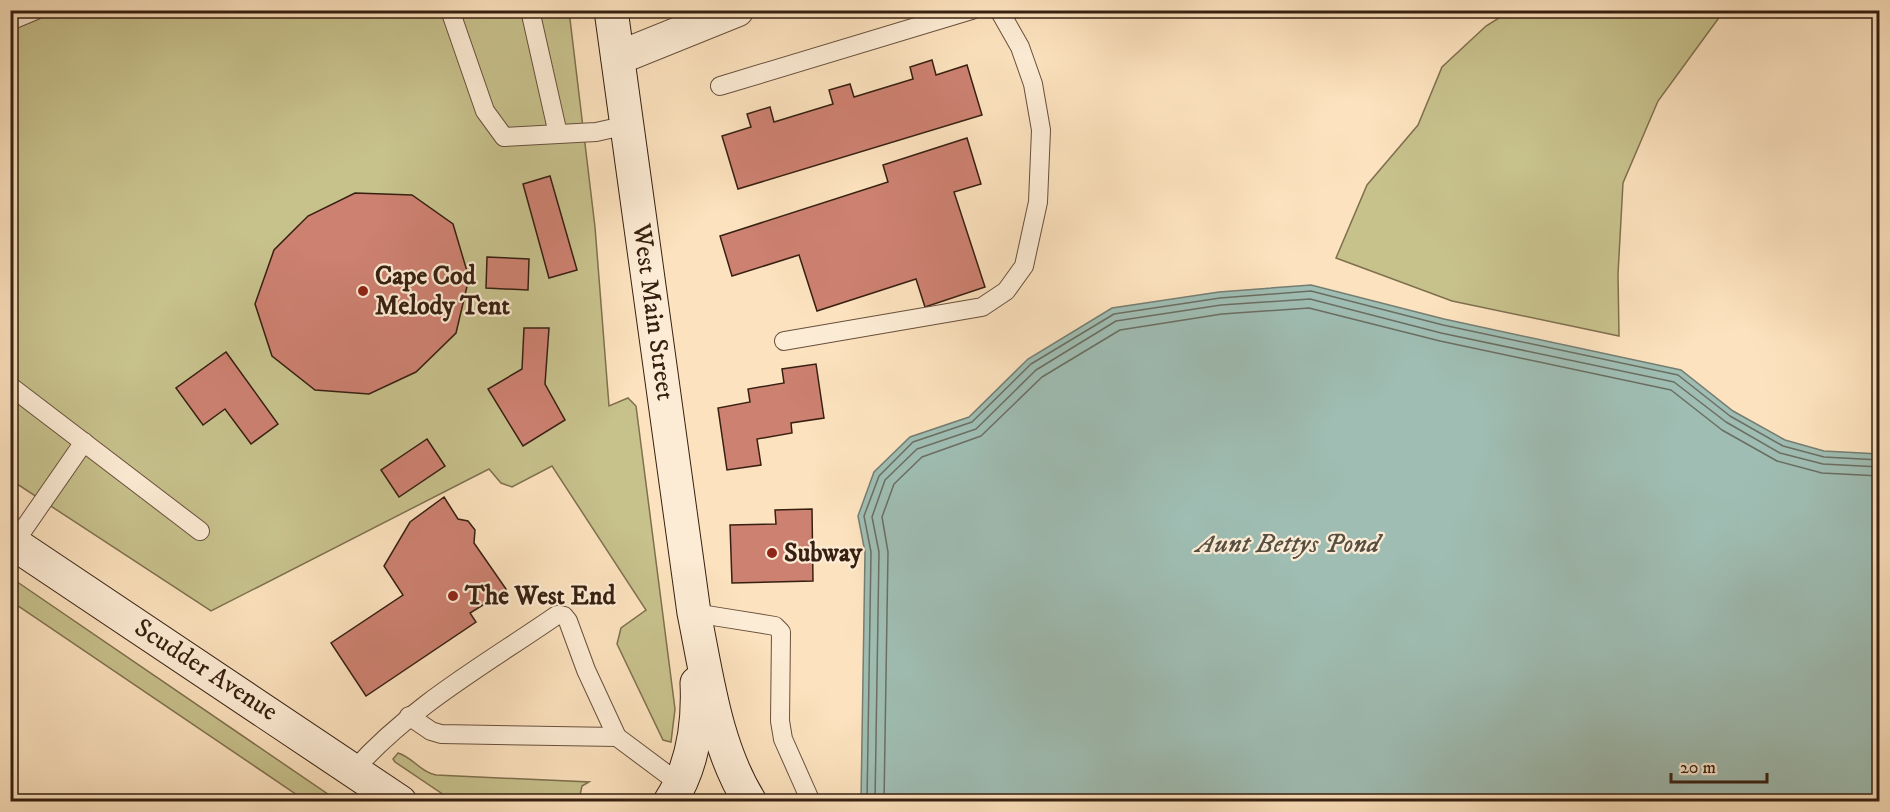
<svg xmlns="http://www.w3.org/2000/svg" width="1890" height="812" viewBox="0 0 1890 812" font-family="'IM FELL DW Pica',serif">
<rect width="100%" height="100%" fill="#fce2be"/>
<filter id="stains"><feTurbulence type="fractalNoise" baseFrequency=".00333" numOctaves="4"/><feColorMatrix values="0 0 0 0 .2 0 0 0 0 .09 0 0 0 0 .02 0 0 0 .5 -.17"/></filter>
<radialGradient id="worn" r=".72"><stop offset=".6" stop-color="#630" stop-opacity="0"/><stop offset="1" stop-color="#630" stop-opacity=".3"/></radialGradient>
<!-- green -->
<g fill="#c7c18c" stroke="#7f704e" stroke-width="1.5">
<path d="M 11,11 L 569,11 L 595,227 L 609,406 L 628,398 L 636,406 L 675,709 L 671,742 L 663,740 L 617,644 L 621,628 L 646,610 L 552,466 L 512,487 L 501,483 L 489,469 L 211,611 L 11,480 Z"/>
<path d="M 1510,11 L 1718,11 L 1718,19 L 1658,101 L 1623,183 L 1618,274 L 1619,336 L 1452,301 L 1336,258 L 1367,185 L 1418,125 L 1442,67 L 1486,26 Z"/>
<path d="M 10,577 L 338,801 L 306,801 L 11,601 Z"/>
<path d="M 398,753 C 414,758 420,772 436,775 L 589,782 L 582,786 L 580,795 L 583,799 L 604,801 L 453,801 L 395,762 L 393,759 Z"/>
</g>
<!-- water -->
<path fill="#9fbdb3" stroke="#757e72" stroke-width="1.5" d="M 1311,285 L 1444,319 L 1681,370 L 1733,411 L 1785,440 L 1824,451 L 1879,454 L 1879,801 L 861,801 L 865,552 L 858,516 L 874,472 L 910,437 L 969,417 L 1028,359 L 1112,308 L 1219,292 Z"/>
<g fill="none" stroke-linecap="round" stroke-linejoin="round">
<!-- shore -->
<g stroke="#6b6e62" stroke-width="1.5">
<path d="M 867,802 L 871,552 L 864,516 L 879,476 L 913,442 L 972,422 L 1031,364 L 1114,314 L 1220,298 L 1311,291 L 1443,325 L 1678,375 L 1730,416 L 1783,446 L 1824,457 L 1880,460"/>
<path d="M 875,802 L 879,552 L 872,517 L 885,480 L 917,449 L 976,429 L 1036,370 L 1116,321 L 1221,305 L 1310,299 L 1441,333 L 1674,382 L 1726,422 L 1780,453 L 1823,464 L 1880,467"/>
<path d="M 884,802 L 888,552 L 882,517 L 894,484 L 922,457 L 981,436 L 1042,377 L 1120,330 L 1222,314 L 1309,308 L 1440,341 L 1671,390 L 1722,430 L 1777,461 L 1822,473 L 1880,476"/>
</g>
</g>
<!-- building -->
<g fill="#cd8171" stroke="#372011" stroke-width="1.5">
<path d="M 932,60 L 936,75 L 967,65 L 982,115 L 738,189 L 722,136 L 751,127 L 747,114 L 770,107 L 774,122 L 833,104 L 829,90 L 850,84 L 854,97 L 913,79 L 910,67 Z"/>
<path d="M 967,138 L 981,184 L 954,192 L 985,287 L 925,307 L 916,279 L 817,311 L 799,255 L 732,276 L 720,236 L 888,182 L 883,165 Z"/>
<path d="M 550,176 L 577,270 L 549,278 L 523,184 Z"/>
<path d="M 355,193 L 412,195 L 453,224 L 469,278 L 456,333 L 416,372 L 369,394 L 315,390 L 272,356 L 255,304 L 274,250 L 308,216 Z"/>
<path d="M 487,257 L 529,259 L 528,290 L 486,288 Z"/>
<path d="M 524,328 L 549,328 L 545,384 L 565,420 L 523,446 L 488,389 L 522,369 Z"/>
<path d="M 226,352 L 278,424 L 251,444 L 225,409 L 203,425 L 176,388 Z"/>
<path d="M 816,364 L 824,418 L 791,423 L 792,433 L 757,439 L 761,465 L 727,470 L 718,408 L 750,402 L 748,389 L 784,383 L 782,369 Z"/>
<path d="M 427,439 L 445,466 L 399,497 L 381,470 Z"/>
<path d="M 444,497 L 458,519 L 468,521 L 475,530 L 474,543 L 506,589 L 505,597 L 496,603 L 491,600 L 470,613 L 476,622 L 366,696 L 331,643 L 403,595 L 384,566 L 410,522 Z"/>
<path d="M 812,509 L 813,581 L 732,583 L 730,525 L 776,524 L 775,510 Z"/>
</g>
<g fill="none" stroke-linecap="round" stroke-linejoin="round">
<!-- lane casing -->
<g stroke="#68503c" stroke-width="20">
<g id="lane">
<path d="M 450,10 L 485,111 L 504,137 L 596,132 L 628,125"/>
<path d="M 530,10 L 558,134"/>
<path d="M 10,21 L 36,10"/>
<path d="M 720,86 L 972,10"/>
<path d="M 784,341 L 982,307 L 1006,291 L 1024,266 L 1038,202 L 1041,130 L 1033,84 L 1020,47 L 999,10"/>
<path d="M 10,386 L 200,531"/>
<path d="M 14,543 L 84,442"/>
<path d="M 694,613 L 775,626 L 781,632 L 780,721 L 783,739 L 811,802"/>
<path d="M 409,716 L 431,731 L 441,734 L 617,737"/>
<path d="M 354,770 C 412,705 486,664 557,615 L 564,616 L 568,621 L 586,670 L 617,737 L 680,784"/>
</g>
</g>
<!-- street casing -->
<g stroke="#68503c" stroke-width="35">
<path id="street" d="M 618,58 L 737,10"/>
</g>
<!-- secondary casing -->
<g stroke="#372011" stroke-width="35">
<g id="secondary">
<path d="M 611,10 L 694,613 C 707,676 715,746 750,802"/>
<path d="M 10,541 L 400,802"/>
<path d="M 670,802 C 693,766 699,725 697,683"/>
</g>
</g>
<!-- lane -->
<use href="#lane" stroke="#fdecd5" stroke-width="18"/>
<!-- street -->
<use href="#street" stroke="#fdecd5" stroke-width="33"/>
<!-- secondary -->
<use href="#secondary" stroke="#fdecd5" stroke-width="33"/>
</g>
<!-- markers -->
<g fill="#8f2418" stroke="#fdecd5" stroke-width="2">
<circle cx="363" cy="291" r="6"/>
<circle cx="772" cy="553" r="6"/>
<circle cx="453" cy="596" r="6"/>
</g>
<g text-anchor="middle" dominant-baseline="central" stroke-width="4.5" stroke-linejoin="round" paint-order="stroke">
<!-- poi labels -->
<g font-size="26" font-weight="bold" fill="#372011" stroke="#fdecd5" text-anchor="start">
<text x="375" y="276">Cape Cod<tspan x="375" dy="30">Melody Tent</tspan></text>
<text x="784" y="553">Subway</text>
<text x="465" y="596">The West End</text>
</g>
<!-- street labels -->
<g font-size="26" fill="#372011" stroke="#fdecd5">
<text transform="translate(653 312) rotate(82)">West Main Street</text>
<text transform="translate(206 670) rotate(33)">Scudder Avenue</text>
</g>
<!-- water labels -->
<g font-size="27" font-style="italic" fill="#564f42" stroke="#fdecd5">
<text x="1288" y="544">Aunt Bettys Pond</text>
</g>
</g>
<!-- margin -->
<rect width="1890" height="812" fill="none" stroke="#fce2be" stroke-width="36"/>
<rect x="12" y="12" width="1866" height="788" fill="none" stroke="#372011" stroke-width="3"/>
<rect x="18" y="18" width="1854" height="776" fill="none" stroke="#372011" stroke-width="1.5"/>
<!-- scale -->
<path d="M1671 773v9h96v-9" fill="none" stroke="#372011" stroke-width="3"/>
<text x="1680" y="773" font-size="18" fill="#372011" stroke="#fdecd5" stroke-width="4.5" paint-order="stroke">20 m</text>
<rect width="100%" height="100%" filter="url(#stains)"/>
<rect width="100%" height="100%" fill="url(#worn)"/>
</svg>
